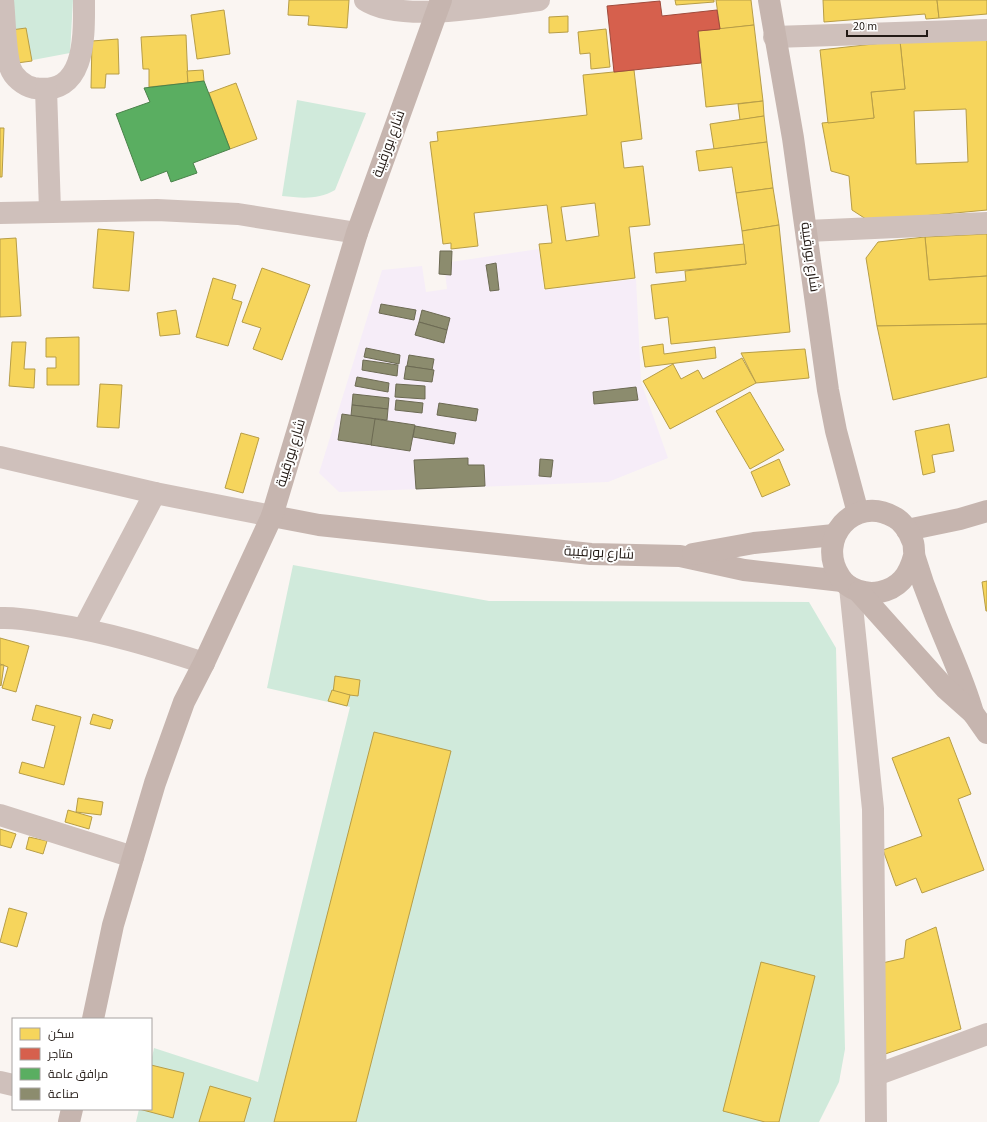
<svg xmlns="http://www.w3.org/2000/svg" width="987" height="1122" viewBox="0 0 987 1122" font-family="'Source Sans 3',Cairo,sans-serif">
<rect width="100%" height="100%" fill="#faf5f2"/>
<!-- industrial -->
<path fill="#f6edf8" d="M 539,249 L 544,290 L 636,279 L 641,382 L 668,458 L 608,482 L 339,492 L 319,473 L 382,270 L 422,266 L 426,292 L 447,289 L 444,263 Z"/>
<!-- green -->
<g fill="#d0eadb">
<path d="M 8,0 L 73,0 L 70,53 L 17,63 Z"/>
<path d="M 297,100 L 366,113 L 335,190 C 318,200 301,198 282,196 Z"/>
<path d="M 293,565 L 489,601 L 809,602 L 836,648 L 845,1049 L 839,1082 L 819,1122 L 136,1122 L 139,1109 L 151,1109 L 151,1062 L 154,1048 L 258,1082 L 350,707 L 267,688 Z"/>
</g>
<!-- homes -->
<g fill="#f6d55c" stroke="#b79d47" fill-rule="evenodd">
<path d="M 289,0 L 349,0 L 347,28 L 308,25 L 309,16 L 288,15 Z"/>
<path d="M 675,0 L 714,0 L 714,2 L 676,5 Z"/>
<path d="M 716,0 L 751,0 L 754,25 L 720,29 Z"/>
<path d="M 823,0 L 937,0 L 939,18 L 926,19 L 925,14 L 824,22 Z"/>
<path d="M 937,0 L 987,0 L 987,14 L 939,18 Z"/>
<path d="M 224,10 L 230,54 L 197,59 L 191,15 Z"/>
<path d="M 568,16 L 568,32 L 549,33 L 549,17 Z"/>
<path d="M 754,25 L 763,101 L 706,107 L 698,31 Z"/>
<path d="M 26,28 L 32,61 L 17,63 L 11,30 Z"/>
<path d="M 606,29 L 610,67 L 591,69 L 590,53 L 580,54 L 578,32 Z"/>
<path d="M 181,35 L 186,35 L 188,83 L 149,87 L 149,69 L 143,69 L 141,37 Z"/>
<path d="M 987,36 L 987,210 L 869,221 L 852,210 L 849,176 L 831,171 L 822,123 L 874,118 L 871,92 L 905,89 L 900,41 ZM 966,109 L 968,162 L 916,164 L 914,111 Z"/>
<path d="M 118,39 L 119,74 L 106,74 L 105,88 L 91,88 L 92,41 Z"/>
<path d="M 900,41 L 905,89 L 871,92 L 874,118 L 828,123 L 820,50 Z"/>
<path d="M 203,70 L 204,81 L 188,83 L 187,71 Z"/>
<path d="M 634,70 L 642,139 L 621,142 L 624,168 L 643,166 L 650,225 L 629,227 L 635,278 L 545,289 L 539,244 L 552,243 L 547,205 L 474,213 L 478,246 L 451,249 L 451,243 L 443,244 L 430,142 L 438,141 L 437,132 L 587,115 L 583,75 ZM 595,203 L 599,236 L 566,241 L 561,207 Z"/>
<path d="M 236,83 L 257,139 L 230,149 L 209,93 Z"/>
<path d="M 763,101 L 764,116 L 740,120 L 738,104 Z"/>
<path d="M 764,116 L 767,142 L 714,149 L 710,124 Z"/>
<path d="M 0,128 L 4,128 L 2,177 L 0,177 Z"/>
<path d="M 767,142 L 773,188 L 736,193 L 732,167 L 699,171 L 696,151 Z"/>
<path d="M 773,188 L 779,225 L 742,231 L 736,193 Z"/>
<path d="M 779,225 L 790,332 L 671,344 L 668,317 L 655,319 L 651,285 L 686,281 L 685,271 L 746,264 L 742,231 Z"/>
<path d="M 98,229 L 134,232 L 129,291 L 93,288 Z"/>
<path d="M 987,234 L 987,276 L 929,280 L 925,237 Z"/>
<path d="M 925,237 L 929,280 L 987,276 L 987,324 L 877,326 L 866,258 L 878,242 Z"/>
<path d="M 16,238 L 21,316 L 0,317 L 0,239 Z"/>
<path d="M 744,244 L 746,264 L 656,273 L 654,253 Z"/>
<path d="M 262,268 L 310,285 L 282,360 L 253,349 L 261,328 L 242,322 Z"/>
<path d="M 213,278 L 236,285 L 232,299 L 242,302 L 228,346 L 196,337 Z"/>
<path d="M 176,310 L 180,334 L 160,336 L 157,313 Z"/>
<path d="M 987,324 L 987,377 L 893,400 L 877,326 Z"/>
<path d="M 79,337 L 79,385 L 47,385 L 47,368 L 56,368 L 56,357 L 46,357 L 46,338 Z"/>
<path d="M 12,342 L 26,342 L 24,369 L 35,369 L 34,388 L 9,386 Z"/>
<path d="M 663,344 L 664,354 L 715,347 L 716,358 L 645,367 L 642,347 Z"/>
<path d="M 805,349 L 809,378 L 756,383 L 741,353 Z"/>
<path d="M 742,358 L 756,383 L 670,429 L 643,381 L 673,364 L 681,379 L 698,370 L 703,379 Z"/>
<path d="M 100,384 L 122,385 L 119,428 L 97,427 Z"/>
<path d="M 750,392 L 784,450 L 750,469 L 716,411 Z"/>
<path d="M 949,424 L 954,451 L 932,455 L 935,472 L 923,475 L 915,431 Z"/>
<path d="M 241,433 L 259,438 L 243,493 L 225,488 Z"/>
<path d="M 779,459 L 790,485 L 762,497 L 751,472 Z"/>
<path d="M 987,581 L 987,611 L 986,611 L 982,582 Z"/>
<path d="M 0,638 L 29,646 L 16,692 L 2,688 L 8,667 L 0,664 Z"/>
<path d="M 0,665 L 4,665 L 1,686 L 0,685 Z"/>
<path d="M 335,676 L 360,680 L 358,696 L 333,693 Z"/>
<path d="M 332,690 L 350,695 L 347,706 L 328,701 Z"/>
<path d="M 36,705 L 81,717 L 64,785 L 19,773 L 22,762 L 44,768 L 55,726 L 32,720 Z"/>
<path d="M 93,714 L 113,720 L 110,729 L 90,724 Z"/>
<path d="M 374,732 L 451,751 L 356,1122 L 274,1122 Z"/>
<path d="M 949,737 L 971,794 L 958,799 L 984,870 L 922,893 L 916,878 L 896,886 L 883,850 L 922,836 L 892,758 Z"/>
<path d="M 78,798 L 103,802 L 101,815 L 76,812 Z"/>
<path d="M 68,810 L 92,817 L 89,829 L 65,822 Z"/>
<path d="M 0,829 L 16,834 L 11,848 L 0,845 Z"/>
<path d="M 29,837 L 47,841 L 43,854 L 26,849 Z"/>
<path d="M 9,908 L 27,913 L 17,947 L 0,942 Z"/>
<path d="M 936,927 L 961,1029 L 879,1056 L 878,964 L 904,958 L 906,940 Z"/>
<path d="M 761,962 L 815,976 L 779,1122 L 765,1122 L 723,1111 Z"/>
<path d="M 151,1065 L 184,1073 L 173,1118 L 139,1109 L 151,1109 Z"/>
<path d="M 210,1086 L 251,1098 L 244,1122 L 199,1122 Z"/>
</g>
<!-- shops -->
<path fill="#d6604d" stroke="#a04b3c" d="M 660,1 L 662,16 L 717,10 L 720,29 L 698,31 L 701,63 L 614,72 L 607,6 Z"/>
<!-- public -->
<path fill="#5aae61" stroke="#4a824a" d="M 204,81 L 230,149 L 193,163 L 197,173 L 171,182 L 167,171 L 141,181 L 116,114 L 150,102 L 144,88 Z"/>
<!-- industry -->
<g fill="#8c8c6e" stroke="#6c6a53">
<path d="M 440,251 L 452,251 L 451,275 L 439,274 Z"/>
<path d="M 496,263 L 499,290 L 490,291 L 486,265 Z"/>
<path d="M 381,304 L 416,310 L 414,320 L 379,313 Z"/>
<path d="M 422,310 L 450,318 L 447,330 L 419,322 Z"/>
<path d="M 419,322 L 447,330 L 444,343 L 415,335 Z"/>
<path d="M 366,348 L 400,355 L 399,364 L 364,357 Z"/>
<path d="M 409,355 L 434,359 L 432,370 L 407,366 Z"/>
<path d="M 363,360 L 398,365 L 397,376 L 362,370 Z"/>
<path d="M 406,366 L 434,370 L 432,382 L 404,379 Z"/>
<path d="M 357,377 L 389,383 L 388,392 L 355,386 Z"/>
<path d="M 396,384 L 425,386 L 425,399 L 395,397 Z"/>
<path d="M 636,387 L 638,400 L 594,404 L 593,392 Z"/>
<path d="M 353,394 L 389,398 L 388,409 L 352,405 Z"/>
<path d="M 396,400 L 423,403 L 422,413 L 395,410 Z"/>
<path d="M 439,403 L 478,409 L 476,421 L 437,415 Z"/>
<path d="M 352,405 L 388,409 L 387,420 L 351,416 Z"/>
<path d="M 342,414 L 376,419 L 372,445 L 338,440 Z"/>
<path d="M 375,419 L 415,425 L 410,451 L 371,445 Z"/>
<path d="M 415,426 L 456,433 L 454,444 L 413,437 Z"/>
<path d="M 468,458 L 468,465 L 484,465 L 485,486 L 416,489 L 414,460 Z"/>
<path d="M 540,459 L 553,460 L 551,477 L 539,476 Z"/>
</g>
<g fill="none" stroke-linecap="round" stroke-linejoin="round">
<!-- street -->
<g stroke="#cfc0bb" stroke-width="22">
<path d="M 3,0 C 5,19 5,50 10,67 C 13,77 24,86 34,88 C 87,97 84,34 84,0"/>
<path d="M 365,0 C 401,24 496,5 539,0"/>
<path d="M 774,37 L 987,30"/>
<path d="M 46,89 L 50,211"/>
<path d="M 0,213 L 157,210 L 238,214 L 357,233"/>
<path d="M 807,231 L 987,223"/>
<path d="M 0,457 L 155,493 L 272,516"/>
<path d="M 850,587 L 873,809 L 876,1122"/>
<path d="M 0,618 C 19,617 36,621 54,624 C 106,632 155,647 204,663"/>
<path d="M 84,628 L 155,493"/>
<path d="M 0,815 L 133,857"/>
<path d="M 876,1075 L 987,1034"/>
<path d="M 0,1082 L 13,1085"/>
</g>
<!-- secondary -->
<g stroke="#c6b5af" stroke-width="22">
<path d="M 769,0 L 793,138 L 828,390 L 836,431 L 858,513"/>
<path d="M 272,516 L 319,525 L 591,554 L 680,556 L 744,570 L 842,581"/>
<path d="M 907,530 L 960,519 L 987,511"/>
<path d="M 693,554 L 754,543 L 834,535"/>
<path d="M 914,556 C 909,575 900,588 880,592 C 866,595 848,590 840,577 C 815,539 854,494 894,517 C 902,521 909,531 912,540 C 915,545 913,552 915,558 C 920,575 926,592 933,609 C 946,644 963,677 973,713"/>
<path d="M 859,592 L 945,688 L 973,713 L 987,733"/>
<path d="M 93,1019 L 113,925 L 155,783 L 184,702 L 204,663 L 272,516 L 357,233 L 441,0"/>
<path d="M 69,1122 L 72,1109"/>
</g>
</g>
<g text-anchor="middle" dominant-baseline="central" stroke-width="4" stroke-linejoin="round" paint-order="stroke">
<!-- street labels -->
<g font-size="14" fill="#231a15" stroke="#fff">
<text transform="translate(389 144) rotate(-70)">شارع بورقيبة</text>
<text transform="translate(810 257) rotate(82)">شارع بورقيبة</text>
<text transform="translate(291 453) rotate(-73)">شارع بورقيبة</text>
<text transform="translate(599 553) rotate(3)">شارع بورقيبة</text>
</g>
</g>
<!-- legend -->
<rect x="12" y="1018" width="140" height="92" fill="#ffffff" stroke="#a7a3a1"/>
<rect x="20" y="1028" width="20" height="12" fill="#f6d55c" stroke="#a7a3a1"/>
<text x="48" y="1038" font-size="12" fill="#231a15">سكن</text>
<rect x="20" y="1048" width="20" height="12" fill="#d6604d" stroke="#a7a3a1"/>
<text x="48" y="1058" font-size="12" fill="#231a15">متاجر</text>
<rect x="20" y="1068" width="20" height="12" fill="#5aae61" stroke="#a7a3a1"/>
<text x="48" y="1078" font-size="12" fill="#231a15">مرافق عامة</text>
<rect x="20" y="1088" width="20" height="12" fill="#8c8c6e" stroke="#a7a3a1"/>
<text x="48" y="1098" font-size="12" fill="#231a15">صناعة</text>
<!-- scale -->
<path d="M847 30v6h80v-6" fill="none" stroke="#231a15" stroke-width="2"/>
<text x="853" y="30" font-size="12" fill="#231a15" stroke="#ffffff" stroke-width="3" paint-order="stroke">20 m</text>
</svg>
